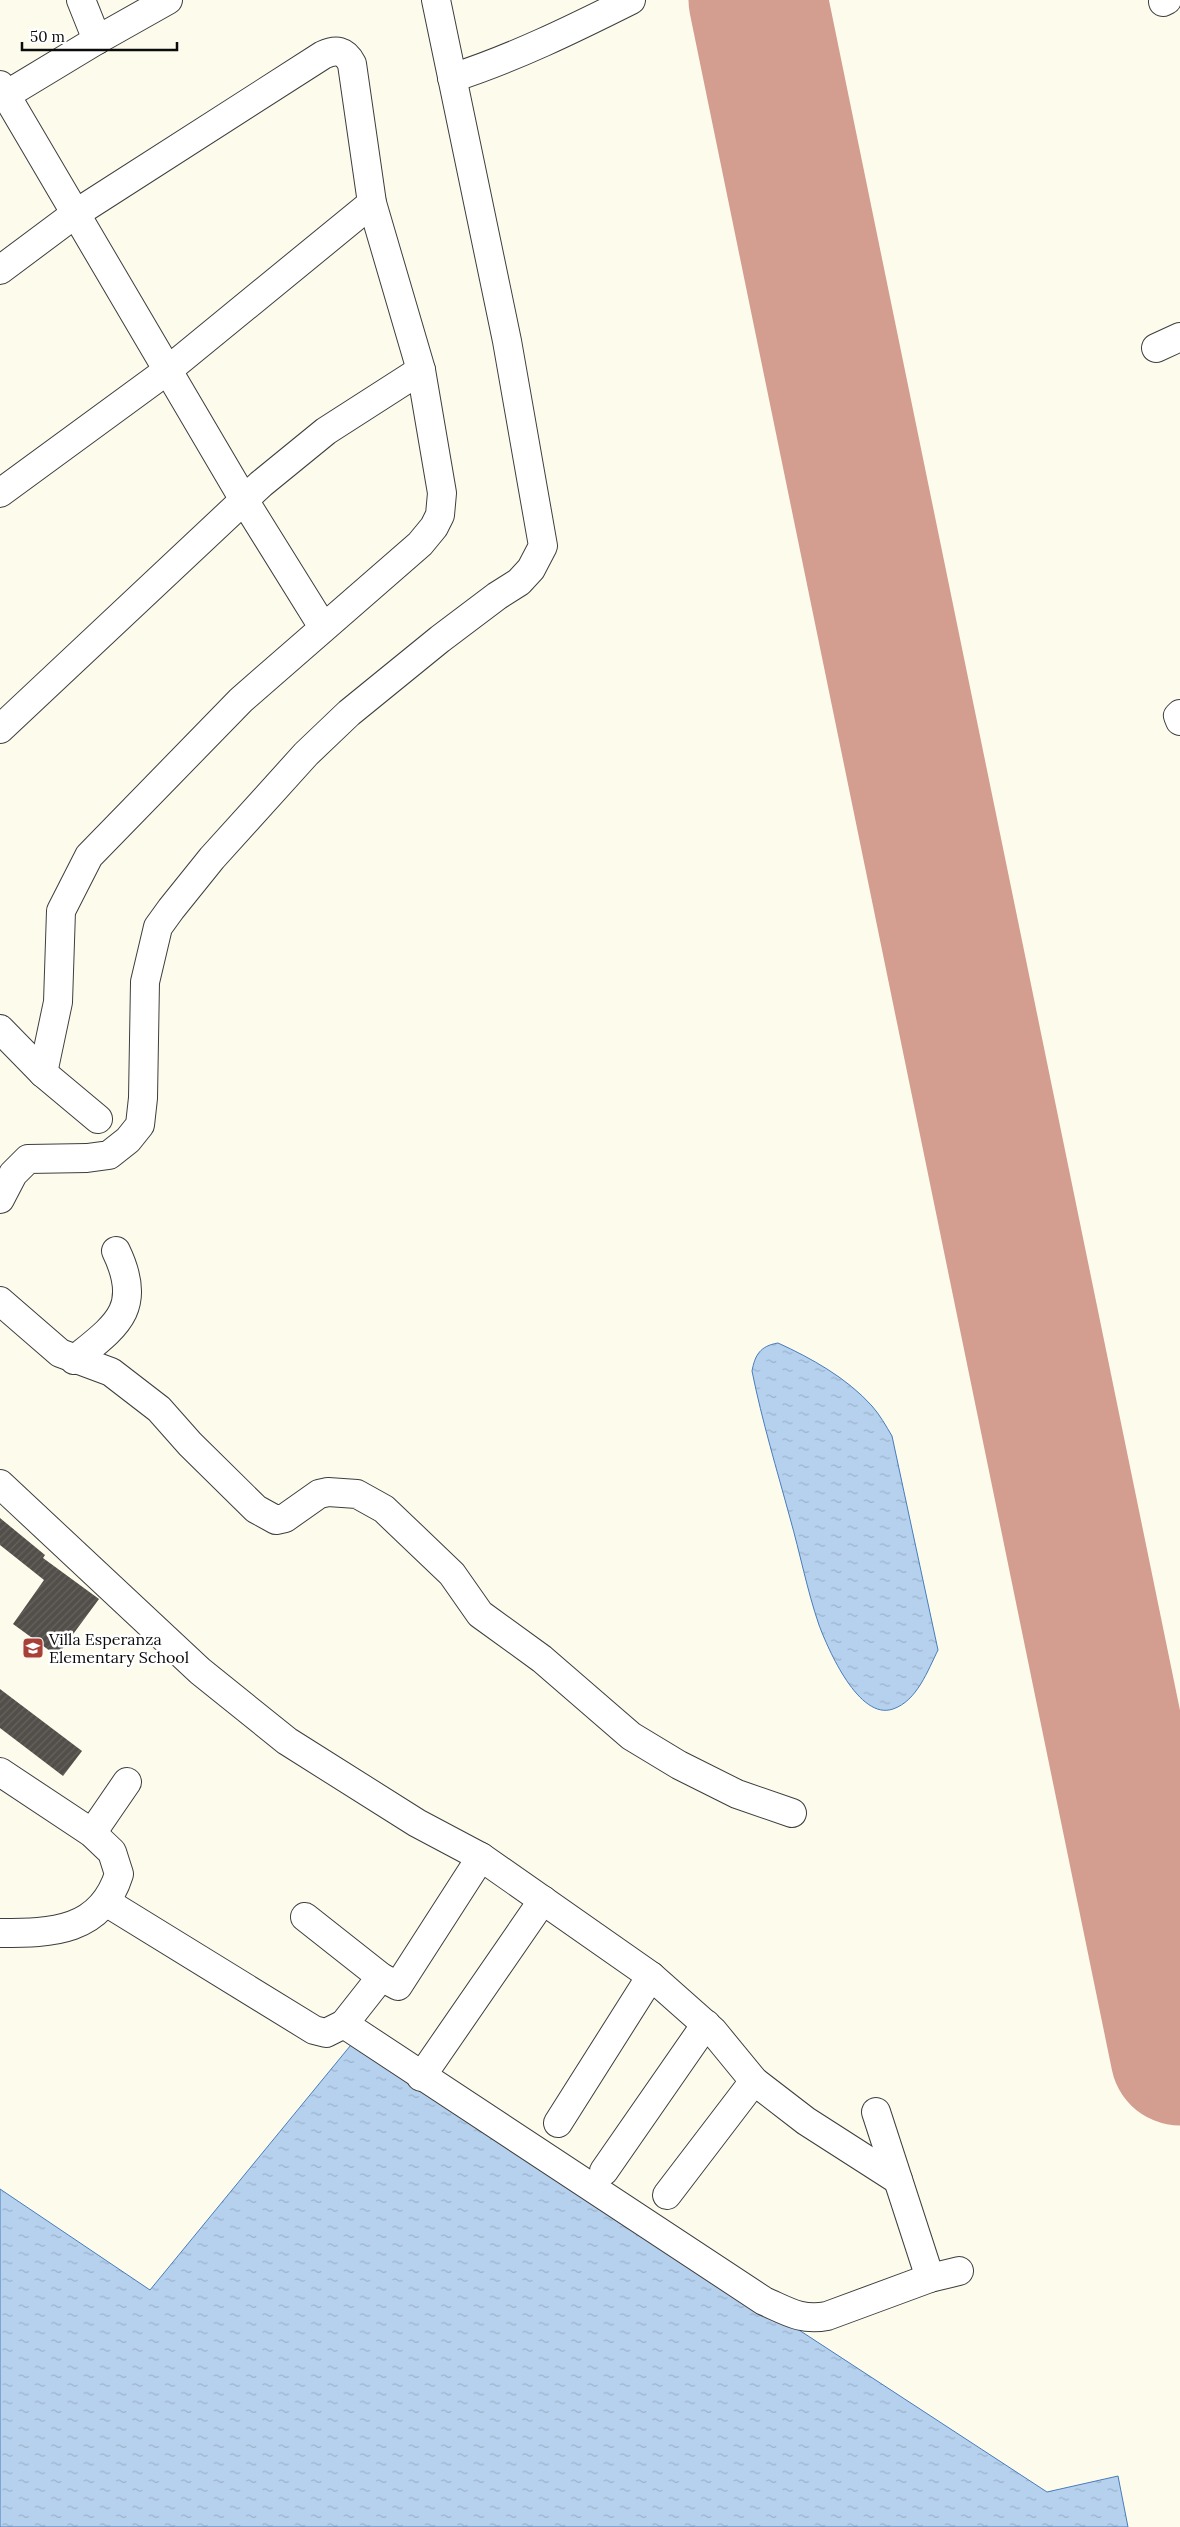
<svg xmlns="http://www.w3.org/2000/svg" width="1180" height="2527" viewBox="0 0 1180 2527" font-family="Lora,serif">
<defs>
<pattern id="water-ripples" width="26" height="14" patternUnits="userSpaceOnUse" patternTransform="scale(1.25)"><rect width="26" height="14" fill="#b6d1ee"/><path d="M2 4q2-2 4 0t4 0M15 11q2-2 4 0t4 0" fill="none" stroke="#9bb2cb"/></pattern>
<pattern id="building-hatch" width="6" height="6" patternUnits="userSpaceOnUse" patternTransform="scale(1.25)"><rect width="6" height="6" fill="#524e49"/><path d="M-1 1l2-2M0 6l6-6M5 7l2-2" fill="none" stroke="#66635f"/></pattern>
</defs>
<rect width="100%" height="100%" fill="#fdfcec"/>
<!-- water -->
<g fill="url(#water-ripples)" stroke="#477cbc">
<path d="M 778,1343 C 811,1358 847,1378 872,1406 C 880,1415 886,1426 892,1436 L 938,1650 C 928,1670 917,1701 893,1709 C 859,1721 828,1649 819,1625 C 807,1590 800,1553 790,1518 C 777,1470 762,1421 752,1371 C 755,1355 760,1346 778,1343 Z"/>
<path d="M 355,2040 L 1047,2492 L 1118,2476 L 1128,2527 L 0,2527 L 0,2189 L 150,2290 Z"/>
</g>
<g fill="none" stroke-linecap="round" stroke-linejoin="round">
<!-- taxiway -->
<path stroke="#d39e90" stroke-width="56" d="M 1100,1665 L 1143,1725 C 1142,1766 1093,1772 1081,1732 Z"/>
<!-- runway -->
<path stroke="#d39e90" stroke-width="139" d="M 758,0 L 1180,2056"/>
</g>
<!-- building -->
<g fill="url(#building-hatch)">
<path d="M 0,1518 L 45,1555 L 43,1558 L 99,1599 L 57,1656 L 13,1624 L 44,1580 L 0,1545 Z"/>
<path d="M 0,1689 L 82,1751 L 63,1776 L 0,1728 Z"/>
</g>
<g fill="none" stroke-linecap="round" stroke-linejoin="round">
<!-- minor casing -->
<g stroke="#3e3e3e" stroke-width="30">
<g id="minor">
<path d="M 81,0 L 97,40"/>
<path d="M 1163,2 L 1167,0"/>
<path d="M 452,78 C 514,58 573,29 631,0"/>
<path d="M 0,85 L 244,500 L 323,627"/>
<path d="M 6,95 L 97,40 L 168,0"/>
<path d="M 0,270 L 75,214 L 323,55 C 336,49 345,50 352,64 L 372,203 L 421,370 L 442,493 L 440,515 L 434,527 L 420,544 L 241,700 L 89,856 L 61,911 L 58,1002 L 43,1073"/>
<path d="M 1156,348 L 1180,337"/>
<path d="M 0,493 L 168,370 L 372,203"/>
<path d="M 1180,714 L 1178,716 L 1180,721"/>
<path d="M 0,729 L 261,484 L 326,431 L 421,370"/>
<path d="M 0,1029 L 43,1073 L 98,1119"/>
<path d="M 0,1199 L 13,1174 L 28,1159 L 87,1158 L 109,1155 L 128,1140 L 140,1125 L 143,1098 L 145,982 L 158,927 L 171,909 L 212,858 L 306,754 L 349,713 L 440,639 L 497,596 L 519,582 L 531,569 L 543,546 L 507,341 L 436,0"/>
<path d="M 0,1301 L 60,1353 L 111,1372 L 159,1409 L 190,1444 L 256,1509 L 276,1520 L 285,1518 L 319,1494 L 328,1492 L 357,1494 L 384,1509 L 452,1574 L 480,1614 L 542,1659 L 631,1736 L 679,1765 L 737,1794 L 792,1813"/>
<path d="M 74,1360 C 116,1326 144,1309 116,1251"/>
<path d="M 0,1484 L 200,1671 L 287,1741 L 417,1823 L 481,1857 L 651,1976 L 713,2031 L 754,2081 L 806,2121 L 898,2180"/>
<path d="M 0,1772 L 92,1833 L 112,1852 L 119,1874 C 101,1932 52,1933 0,1933"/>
<path d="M 92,1833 L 127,1782"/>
<path d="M 106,1902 L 314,2030 L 326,2033 L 344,2024 L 381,1977"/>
<path d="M 305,1917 L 381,1977 L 398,1986 L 481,1857"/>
<path d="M 344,2024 L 764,2301 C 787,2311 801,2321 827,2316 L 930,2278 L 959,2271"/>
<path d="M 421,2077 L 543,1900"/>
<path d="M 876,2112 L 930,2278"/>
<path d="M 558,2123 L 651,1976"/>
<path d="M 604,2171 L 706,2024"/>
<path d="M 667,2195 L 754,2081"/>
</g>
</g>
<!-- minor -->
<use href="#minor" stroke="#fff" stroke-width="28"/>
</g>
<!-- icons -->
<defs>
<g id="school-square" transform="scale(1.125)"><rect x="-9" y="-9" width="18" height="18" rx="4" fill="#a94035" stroke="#fff"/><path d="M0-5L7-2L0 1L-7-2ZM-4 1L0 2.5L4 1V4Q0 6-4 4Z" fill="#fff"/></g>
</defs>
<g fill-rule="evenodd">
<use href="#school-square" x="33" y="1648"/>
</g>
<g text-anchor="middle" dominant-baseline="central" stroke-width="5" stroke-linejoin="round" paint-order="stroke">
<!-- poi labels -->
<g font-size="16" fill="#0b0b0b" stroke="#fff" text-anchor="start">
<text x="49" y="1639">Villa Esperanza<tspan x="49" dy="18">Elementary School</tspan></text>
</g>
</g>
<!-- scale -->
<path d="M22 42v8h155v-8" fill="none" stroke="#0b0b0b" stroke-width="2.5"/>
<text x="30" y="42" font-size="15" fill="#0b0b0b" stroke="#ffffff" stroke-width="4" paint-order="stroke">50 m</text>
</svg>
